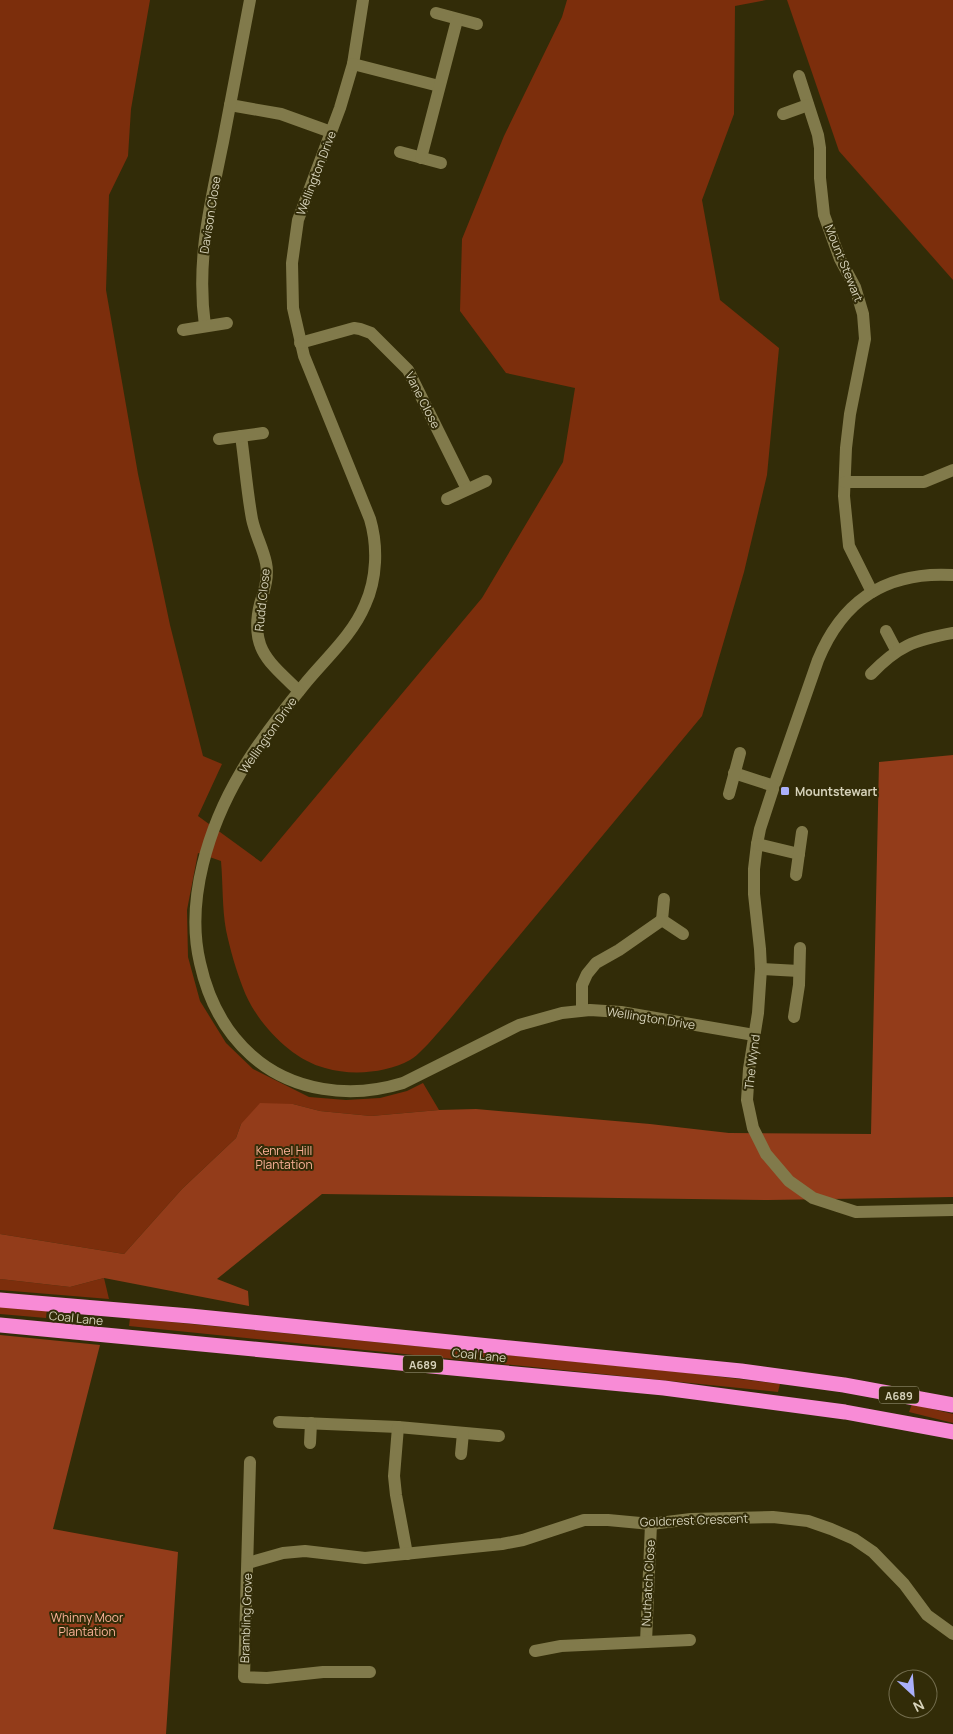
<svg xmlns="http://www.w3.org/2000/svg" width="953" height="1734" viewBox="0 0 953 1734" font-family="Manrope,sans-serif">
<rect width="100%" height="100%" fill="#322c08"/>
<!-- green -->
<g fill="#7c2e0c">
<path d="M 0,0 L 150,0 L 131,109 L 128,156 L 109,195 L 106,290 L 138,474 L 170,625 L 203,756 L 222,764 L 198,816 L 261,862 L 482,598 L 563,462 L 575,388 L 506,373 L 460,311 L 462,239 L 504,136 L 562,17 L 567,0 L 766,0 L 735,6 L 734,114 L 702,200 L 720,300 L 779,348 L 767,475 L 744,572 L 702,716 L 450,1019 C 442,1028 420,1055 410,1060 C 386,1073 352,1076 325,1068 C 290,1059 255,1021 243,988 C 236,970 230,949 226,930 C 222,908 223,884 221,861 L 198,853 L 187,910 L 188,957 L 200,1001 L 226,1043 L 253,1069 L 309,1097 L 346,1100 L 380,1098 L 407,1091 L 423,1083 L 439,1110 L 371,1116 L 320,1111 L 293,1104 L 241,1124 L 236,1138 L 182,1189 L 124,1254 L 0,1234 Z"/>
<path d="M 787,0 L 953,0 L 953,280 L 839,151 Z"/>
<path d="M 104,1278 L 109,1299 L 0,1290 L 0,1279 L 70,1287 Z"/>
<path d="M 0,1304 L 47,1308 L 46,1318 L 0,1314 Z"/>
<path d="M 130,1318 L 680,1372 L 780,1384 L 778,1392 L 129,1326 Z"/>
<path d="M 912,1404 L 953,1414 L 953,1423 L 909,1412 Z"/>
</g>
<!-- forest -->
<g fill="#933c1a">
<path d="M 953,755 L 953,1197 L 769,1200 L 322,1194 L 217,1279 L 248,1291 L 249,1306 L 104,1278 L 70,1287 L 0,1279 L 0,1234 L 124,1254 L 182,1189 L 236,1138 L 241,1124 L 260,1103 L 293,1104 L 320,1111 L 371,1116 L 439,1110 L 476,1109 L 650,1124 L 729,1133 L 871,1134 L 879,762 Z"/>
<path d="M 0,1335 L 100,1345 L 53,1529 L 178,1552 L 166,1734 L 0,1734 Z"/>
</g>
<g fill="none" stroke-linecap="round" stroke-linejoin="round">
<!-- minor -->
<g stroke="#817a4b" stroke-width="12">
<path d="M 363,0 L 353,64 L 340,108 L 298,220 L 292,263 L 293,308 L 304,356 L 370,519 C 378,546 377,579 365,605 C 352,636 325,659 304,685 C 282,712 259,741 241,772 C 209,826 185,900 200,963 C 208,999 223,1030 251,1055 C 292,1092 351,1099 403,1083 L 519,1025 L 562,1013 L 590,1010 L 621,1012 L 754,1035"/>
<path d="M 436,13 L 477,24"/>
<path d="M 353,64 L 439,86"/>
<path d="M 799,76 L 818,135 L 820,148 L 820,178 L 824,215 L 840,259 L 855,287 L 863,314 L 865,339 L 850,414 L 846,448 L 844,496 L 849,546 L 872,592"/>
<path d="M 230,105 L 281,114 L 331,132"/>
<path d="M 783,114 L 808,105"/>
<path d="M 400,152 L 441,163"/>
<path d="M 421,158 L 457,20"/>
<path d="M 205,326 C 196,261 210,205 223,142 C 232,95 241,47 250,0"/>
<path d="M 183,330 L 227,323"/>
<path d="M 300,343 L 354,328 L 360,329 L 371,333 L 408,370 L 467,489"/>
<path d="M 241,436 C 245,464 247,492 252,519 C 255,534 263,548 266,563 C 269,577 264,591 260,604 C 249,649 270,663 299,691"/>
<path d="M 219,439 L 263,433"/>
<path d="M 845,482 L 924,482 L 953,470"/>
<path d="M 447,499 L 486,481"/>
<path d="M 953,575 C 887,571 843,599 818,660 L 774,786 L 760,829 L 757,844 L 754,869 L 754,894 L 760,949 L 761,969 L 758,1013 L 749,1069 L 747,1100 L 753,1128 L 766,1154 L 789,1181 L 813,1198 L 856,1212 L 953,1210"/>
<path d="M 886,631 L 896,650"/>
<path d="M 871,674 C 898,646 914,640 953,633"/>
<path d="M 734,773 L 774,786"/>
<path d="M 729,794 L 740,753"/>
<path d="M 757,844 L 799,854"/>
<path d="M 796,875 L 802,832"/>
<path d="M 664,899 L 662,920 L 683,934"/>
<path d="M 761,969 L 799,971"/>
<path d="M 582,1010 L 582,985 L 587,974 L 596,963 L 619,950 L 662,920"/>
<path d="M 794,1017 L 799,985 L 800,948"/>
<path d="M 279,1422 L 398,1427 L 499,1436"/>
<path d="M 398,1427 L 394,1476 L 396,1495 L 407,1554"/>
<path d="M 310,1443 L 311,1423"/>
<path d="M 461,1454 L 463,1433"/>
<path d="M 250,1462 L 244,1677 L 267,1678 L 323,1672 L 370,1672"/>
<path d="M 248,1563 L 283,1553 L 305,1551 L 365,1558 L 502,1544 L 523,1540 L 584,1520 L 608,1520 L 651,1524 L 691,1519 L 773,1517 L 808,1521 L 831,1529 L 854,1539 L 873,1552 L 904,1584 L 927,1615 L 953,1634"/>
<path d="M 646,1642 L 651,1524"/>
<path d="M 535,1651 L 561,1646 L 690,1640"/>
</g>
<!-- highway -->
<g stroke="#f88bd6" stroke-width="15">
<path d="M 0,1300 L 190,1316 L 741,1371 L 844,1385 L 953,1405"/>
<path d="M 0,1325 L 664,1388 L 845,1412 L 953,1432"/>
</g>
</g>
<!-- markers -->
<rect fill="#aab0fb" stroke="#322c08" stroke-width="2" x="780" y="786" width="10" height="10" rx="2.5"/>
<g text-anchor="middle" dominant-baseline="central" stroke-width="4" stroke-linejoin="round" paint-order="stroke">
<!-- shield labels -->
<g fill="#322c08" stroke="#a5a085" stroke-width="1">
<rect x="403" y="1355.5" width="40" height="17" rx="4"/>
<rect x="879" y="1386.5" width="40" height="17" rx="4"/>
</g>
<g font-size="11" font-weight="bold" fill="#d6d2ba">
<text x="423" y="1364">A689</text>
<text x="899" y="1395">A689</text>
</g>
<!-- street labels -->
<g font-size="12" fill="#d6d2ba" stroke="#322c08">
<text transform="translate(316 173) rotate(-69)">Wellington Drive</text>
<text transform="translate(210 215) rotate(-81)">Davison Close</text>
<text transform="translate(844 263) rotate(68)">Mount Stewart</text>
<text transform="translate(423 400) rotate(63)">Vane Close</text>
<text transform="translate(262 600) rotate(-84)">Rudd Close</text>
<text transform="translate(268 735) rotate(-55)">Wellington Drive</text>
<text transform="translate(651 1018) rotate(9)">Wellington Drive</text>
<text transform="translate(752 1062) rotate(-83)">The Wynd</text>
<text transform="translate(76 1318) rotate(6)">Coal Lane</text>
<text transform="translate(479 1355) rotate(6)">Coal Lane</text>
<text transform="translate(694 1520) rotate(-2)">Goldcrest Crescent</text>
<text transform="translate(648 1583) rotate(-87)">Nuthatch Close</text>
<text transform="translate(246 1618) rotate(-88)">Brambling Grove</text>
</g>
<!-- poi labels -->
<g font-size="12" font-weight="bold" fill="#d6d2ba" stroke="#322c08" text-anchor="start">
<text x="795" y="791">Mountstewart</text>
</g>
<!-- park labels -->
<g font-size="12" fill="#fdb399" stroke="#322c08">
<text x="284" y="1150">Kennel Hill<tspan x="284" dy="14">Plantation</tspan></text>
<text x="87" y="1617">Whinny Moor<tspan x="87" dy="14">Plantation</tspan></text>
</g>
</g>
<!-- north arrow -->
<g transform="translate(913 1694) rotate(154)"><circle r="24" fill="#322c08" stroke="#746e4f"/>
<path d="M0-4L9 19L0 12L-9 19Z" fill="#aab0fb"/>
<text y="-8" font-size="14" font-weight="bold" text-anchor="middle" fill="#d6d2ba">N</text>
</g>
</svg>
